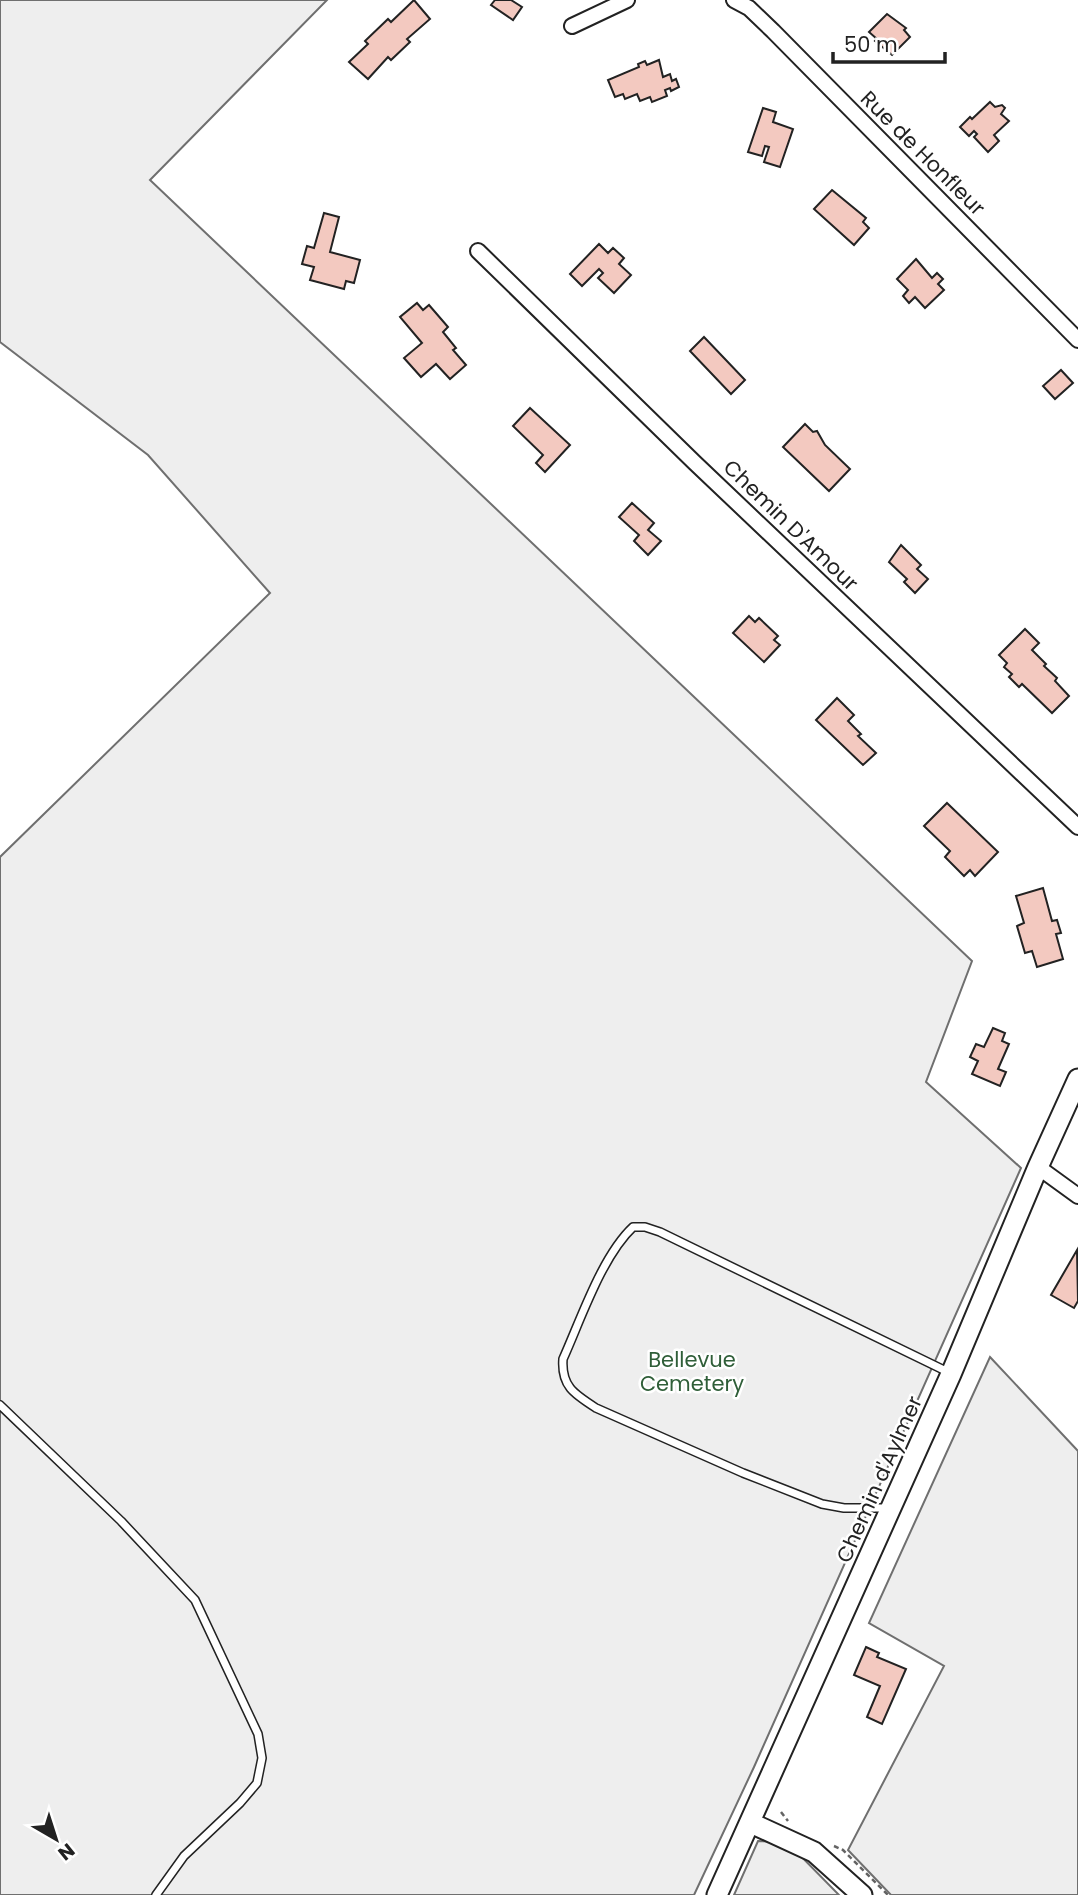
<svg xmlns="http://www.w3.org/2000/svg" width="1078" height="1895" viewBox="0 0 1078 1895" font-family="Poppins,sans-serif">
<rect width="100%" height="100%" fill="#fff"/>
<!-- green -->
<g fill="#eee" stroke="#6f6f6f" stroke-width="2">
<path d="M 0,0 L 327,0 L 150,180 L 972,961 L 926,1082 L 1021,1168 L 754,1767 L 694,1895 L 0,1895 L 0,857 L 270,593 L 148,455 L 0,342 Z"/>
<path d="M 990,1357 L 1078,1451 L 1078,1895 L 891,1895 L 848,1850 L 944,1666 L 869,1623 Z"/>
<path d="M 758,1841 L 787,1842 L 839,1895 L 734,1895 Z"/>
</g>
<!-- building -->
<g fill="#f3c9c0" stroke="#222" stroke-width="2">
<path d="M 414,0 L 430,19 L 407,39 L 410,42 L 391,60 L 388,57 L 368,79 L 349,62 L 368,44 L 365,41 L 388,19 L 391,22 Z"/>
<path d="M 495,0 L 511,0 L 522,7 L 513,20 L 491,5 Z"/>
<path d="M 887,14 L 906,28 L 904,30 L 910,37 L 892,55 L 875,41 L 877,39 L 869,32 Z"/>
<path d="M 659,60 L 663,77 L 670,74 L 672,81 L 676,79 L 679,87 L 671,91 L 670,88 L 665,90 L 667,96 L 652,102 L 650,97 L 640,101 L 637,94 L 625,99 L 623,94 L 615,97 L 608,80 L 639,67 L 638,64 L 645,61 L 647,65 Z"/>
<path d="M 990,102 L 995,107 L 1002,105 L 1005,108 L 1001,114 L 1009,121 L 994,135 L 999,141 L 988,152 L 974,137 L 977,134 L 974,131 L 969,136 L 960,127 L 970,117 L 972,119 Z"/>
<path d="M 763,108 L 776,112 L 773,122 L 793,129 L 780,167 L 764,162 L 769,147 L 765,146 L 762,156 L 748,152 Z"/>
<path d="M 832,190 L 866,218 L 863,222 L 869,228 L 854,245 L 814,209 Z"/>
<path d="M 324,213 L 339,217 L 330,252 L 360,260 L 354,283 L 346,281 L 344,289 L 310,280 L 314,267 L 302,264 L 307,246 L 314,248 Z"/>
<path d="M 599,244 L 608,253 L 613,248 L 624,258 L 619,264 L 631,275 L 614,293 L 598,278 L 603,273 L 599,269 L 582,286 L 570,274 Z"/>
<path d="M 916,259 L 932,278 L 937,273 L 943,279 L 938,284 L 944,290 L 925,308 L 915,297 L 909,303 L 903,296 L 908,290 L 897,279 Z"/>
<path d="M 417,303 L 423,310 L 429,305 L 448,327 L 443,332 L 456,348 L 453,350 L 466,365 L 450,379 L 436,364 L 421,377 L 404,358 L 422,343 L 400,317 Z"/>
<path d="M 704,337 L 745,380 L 731,394 L 690,351 Z"/>
<path d="M 1061,370 L 1073,383 L 1055,399 L 1043,386 Z"/>
<path d="M 530,408 L 570,445 L 545,472 L 536,463 L 543,455 L 513,426 Z"/>
<path d="M 805,424 L 813,432 L 817,431 L 825,445 L 850,469 L 829,491 L 783,447 Z"/>
<path d="M 632,503 L 654,523 L 648,530 L 661,541 L 648,555 L 634,541 L 639,535 L 619,517 Z"/>
<path d="M 901,545 L 921,565 L 917,569 L 928,579 L 915,593 L 904,582 L 907,579 L 889,562 Z"/>
<path d="M 749,616 L 755,622 L 759,618 L 778,636 L 774,640 L 780,645 L 764,662 L 733,633 Z"/>
<path d="M 1025,629 L 1039,643 L 1032,650 L 1046,664 L 1044,666 L 1057,678 L 1055,681 L 1069,696 L 1052,713 L 1022,684 L 1019,687 L 1009,677 L 1012,674 L 1004,667 L 1007,663 L 999,655 Z"/>
<path d="M 837,698 L 854,715 L 848,721 L 861,734 L 858,736 L 876,753 L 863,765 L 816,720 Z"/>
<path d="M 947,803 L 998,852 L 975,876 L 970,870 L 964,876 L 945,857 L 950,851 L 924,826 Z"/>
<path d="M 1043,888 L 1052,921 L 1057,920 L 1061,933 L 1056,934 L 1063,959 L 1037,967 L 1032,951 L 1025,953 L 1017,926 L 1024,923 L 1016,896 Z"/>
<path d="M 993,1028 L 1005,1033 L 1002,1041 L 1009,1044 L 998,1069 L 1006,1072 L 1000,1086 L 972,1074 L 978,1061 L 970,1057 L 976,1044 L 984,1047 Z"/>
<path d="M 1077,1250 L 1078,1301 L 1074,1308 L 1051,1295 Z"/>
<path d="M 866,1647 L 879,1653 L 877,1657 L 906,1669 L 882,1724 L 867,1717 L 880,1686 L 854,1675 Z"/>
</g>
<g fill="none" stroke-linecap="round" stroke-linejoin="round">
<!-- lane casing -->
<g stroke="#222" stroke-width="10">
<g id="lane">
<path d="M 0,1405 L 121,1521 L 195,1600 L 258,1734 L 262,1758 L 257,1783 L 240,1803 L 184,1856 L 156,1895"/>
<path d="M 887,1508 L 844,1508 L 822,1504 L 743,1473 L 596,1408 C 574,1394 561,1386 563,1359 C 581,1319 602,1256 633,1227 L 645,1227 L 660,1232 L 948,1372"/>
</g>
</g>
<!-- street casing -->
<g stroke="#222" stroke-width="18">
<g id="street">
<path d="M 734,0 L 749,8 L 773,31 L 1078,340"/>
<path d="M 572,26 L 627,0"/>
<path d="M 478,251 L 695,463 L 1078,827"/>
<path d="M 1038,1167 L 1078,1196"/>
</g>
</g>
<!-- secondary casing -->
<g stroke="#222" stroke-width="23">
<g id="secondary">
<path d="M 751,1823 L 814,1852 L 862,1895"/>
<path d="M 717,1895 L 951,1374 L 1038,1167 L 1078,1079"/>
</g>
</g>
<!-- path -->
<g stroke="#646464" stroke-width="2.5" stroke-dasharray="5 3.5" stroke-linecap="butt">
<path d="M 781,1812 L 788,1821"/>
<path d="M 834,1846 L 843,1850 L 888,1895"/>
</g>
<!-- lane -->
<use href="#lane" stroke="#fff" stroke-width="7"/>
<!-- street -->
<use href="#street" stroke="#fff" stroke-width="14"/>
<!-- secondary -->
<use href="#secondary" stroke="#fff" stroke-width="19"/>
</g>
<g text-anchor="middle" dominant-baseline="central" stroke-width="5" stroke-linejoin="round" paint-order="stroke">
<!-- street labels -->
<g font-size="21" fill="#222" stroke="#fff">
<text transform="translate(923 153) rotate(45)">Rue de Honfleur</text>
<text transform="translate(791 525) rotate(44)">Chemin D'Amour</text>
<text transform="translate(879 1479) rotate(-66)">Chemin d'Aylmer</text>
</g>
<!-- park labels -->
<g font-size="21" fill="#2f5e38" stroke="#fff">
<text x="692" y="1359">Bellevue<tspan x="692" dy="24">Cemetery</tspan></text>
</g>
</g>
<!-- north arrow -->
<g transform="translate(56 1839) rotate(141)" stroke="#ffffff" stroke-width="5" paint-order="stroke">
<path d="M0-5L12 26L0 18L-12 26Z" fill="#222222"/>
<text y="-10" font-size="19" font-weight="bold" text-anchor="middle" fill="#222222">N</text>
</g>
<!-- scale -->
<path d="M833 52v10h112v-10" fill="none" stroke="#222222" stroke-width="3.5"/>
<text x="844" y="52" font-size="21" fill="#222222" stroke="#ffffff" stroke-width="5" paint-order="stroke">50 m</text>
</svg>
